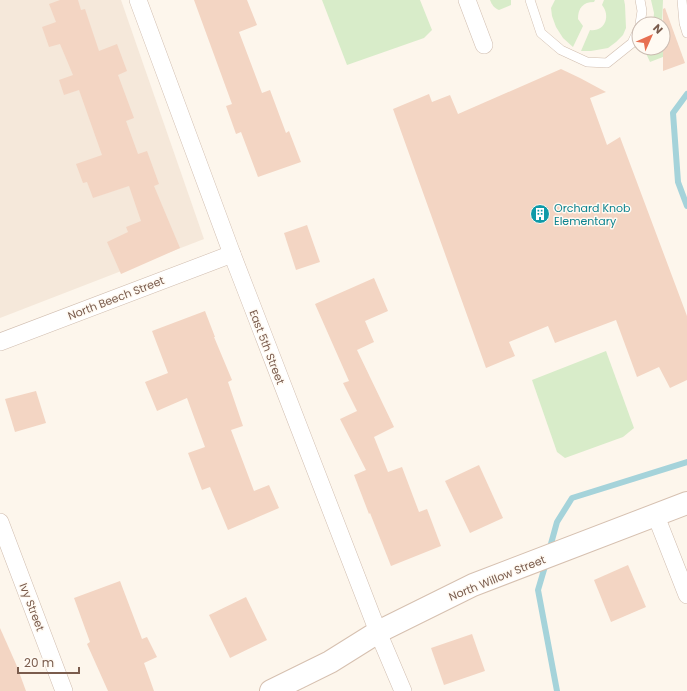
<svg xmlns="http://www.w3.org/2000/svg" width="687" height="691" viewBox="0 0 687 691" font-family="Poppins,sans-serif">
<rect width="100%" height="100%" fill="#fdf6ec"/>
<!-- residential -->
<path fill="#f5e8da" d="M 0,0 L 121,0 L 204,239 L 0,318 Z"/>
<!-- green -->
<g fill="#d8ecc9">
<path d="M 322,0 L 420,0 L 432,30 L 424,38 L 347,65 Z"/>
<path d="M 490,0 L 511,0 L 511,5 L 499,10 C 494,8 492,5 490,0 Z"/>
<path d="M 555,0 L 595,0 L 594,2 C 583,2 578,8 578,19 L 583,26 L 573,47 L 563,38 L 556,27 L 552,16 L 551,8 Z"/>
<path d="M 604,0 L 624,0 L 625,5 L 626,28 L 623,35 L 616,42 L 608,48 L 591,51 L 581,51 L 590,30 C 605,32 611,16 602,5 Z"/>
<path d="M 651,0 L 663,0 L 662,24 L 653,24 L 654,13 Z"/>
<path d="M 645,48 L 663,48 L 668,55 L 650,62 L 644,49 Z"/>
<path d="M 606,351 L 634,428 L 623,437 L 565,458 L 557,452 L 532,380 Z"/>
</g>
<g fill="none" stroke-linecap="round" stroke-linejoin="round">
<!-- stream -->
<g stroke="#a5d3da" stroke-width="6">
<path d="M 687,94 L 673,113 L 678,182 L 687,206"/>
<path d="M 549,551 L 557,522 L 572,498 L 687,462"/>
<path d="M 546,563 L 538,590 L 557,691"/>
</g>
</g>
<!-- building -->
<g fill="#f3d5c3">
<path d="M 60,0 L 78,0 L 81,10 L 85,9 L 99,51 L 117,44 L 127,71 L 118,75 L 134,118 L 126,121 L 138,154 L 147,151 L 159,184 L 154,186 L 180,248 L 121,274 L 107,242 L 128,232 L 126,227 L 141,221 L 129,186 L 93,198 L 87,182 L 83,183 L 76,164 L 102,155 L 79,90 L 64,95 L 59,80 L 73,75 L 60,44 L 49,47 L 42,27 L 56,22 L 49,4 Z"/>
<path d="M 194,0 L 247,0 L 257,25 L 239,32 L 262,93 L 270,90 L 286,133 L 289,131 L 301,162 L 258,177 L 241,132 L 236,134 L 226,106 L 232,104 Z"/>
<path d="M 665,8 L 685,63 L 663,71 L 663,9 Z"/>
<path d="M 561,69 L 580,78 L 606,92 L 590,98 L 607,145 L 620,137 L 687,316 L 687,380 L 670,388 L 659,367 L 637,377 L 616,320 L 555,343 L 548,326 L 509,342 L 515,356 L 486,368 L 393,109 L 429,94 L 432,102 L 450,95 L 458,114 Z"/>
<path d="M 307,225 L 320,262 L 296,270 L 284,233 Z"/>
<path d="M 374,278 L 388,311 L 365,321 L 374,342 L 357,350 L 394,427 L 374,437 L 388,472 L 402,467 L 419,512 L 427,509 L 441,546 L 391,566 L 370,513 L 369,514 L 354,475 L 366,470 L 340,419 L 357,411 L 343,383 L 349,381 L 315,304 Z"/>
<path d="M 205,311 L 215,337 L 214,337 L 232,380 L 228,382 L 243,426 L 231,430 L 254,491 L 269,485 L 279,508 L 228,530 L 210,487 L 202,490 L 188,453 L 205,447 L 187,398 L 157,411 L 145,382 L 168,373 L 152,331 Z"/>
<path d="M 36,391 L 46,423 L 15,432 L 5,399 Z"/>
<path d="M 479,465 L 503,518 L 470,533 L 445,481 Z"/>
<path d="M 628,565 L 646,607 L 611,622 L 594,580 Z"/>
<path d="M 120,581 L 142,639 L 147,637 L 157,657 L 144,663 L 154,691 L 108,691 L 87,644 L 90,642 L 74,598 Z"/>
<path d="M 246,597 L 267,640 L 230,658 L 209,615 Z"/>
<path d="M 0,628 L 16,664 L 26,691 L 0,691 Z"/>
<path d="M 472,634 L 485,671 L 444,685 L 431,648 Z"/>
</g>
<g fill="none" stroke-linecap="round" stroke-linejoin="round">
<!-- lane casing -->
<g stroke="#d1beb0" stroke-width="10">
<g id="lane">
<path d="M 530,0 L 541,33 L 561,50 L 587,62 L 607,63 L 632,43 L 639,28"/>
<path d="M 682,0 L 684,23 L 687,33"/>
<path d="M 640,24 L 642,11 L 640,0"/>
</g>
</g>
<!-- street casing -->
<g stroke="#d1beb0" stroke-width="18">
<g id="street">
<path d="M 138,0 L 232,254 L 378,632 L 403,691"/>
<path d="M 467,0 L 484,45"/>
<path d="M 0,342 L 232,254"/>
<path d="M 656,516 L 687,595"/>
<path d="M 0,522 L 64,691"/>
</g>
</g>
<!-- secondary casing -->
<g stroke="#d6c0b0" stroke-width="24">
<path id="secondary" d="M 271,691 L 330,662 L 378,632 L 473,585 L 687,503"/>
</g>
<!-- lane -->
<use href="#lane" stroke="#fff" stroke-width="9"/>
<!-- street -->
<use href="#street" stroke="#fff" stroke-width="17"/>
<!-- secondary -->
<use href="#secondary" stroke="#fff" stroke-width="22"/>
</g>
<!-- icons -->
<defs>
<g id="building-disc" transform="scale(1)"><circle r="9.5" fill="#0f9aa8" stroke="#fffaf3"/><path d="M-4-6H4V6H1V3H-1V6H-4ZM-2.5-4.3h1.7v1.8h-1.7ZM.8-4.3h1.7v1.8H.8ZM-2.5-1h1.7V.8h-1.7ZM.8-1h1.7V.8H.8Z" fill="#fff"/></g>
</defs>
<g fill-rule="evenodd">
<use href="#building-disc" x="540" y="214"/>
</g>
<g text-anchor="middle" dominant-baseline="central" stroke-width="3" stroke-linejoin="round" paint-order="stroke">
<!-- culture labels -->
<g font-size="11" fill="#0d838f" stroke="#fffaf3" text-anchor="start">
<text x="554" y="208">Orchard Knob<tspan x="554" dy="13">Elementary</tspan></text>
</g>
<!-- street labels -->
<g font-size="11" fill="#7a5c4d" stroke="#fffaf3">
<text transform="translate(116 298) rotate(-21)">North Beech Street</text>
<text transform="translate(267 347) rotate(69)">East 5th Street</text>
<text transform="translate(497 578) rotate(-22)">North Willow Street</text>
<text transform="translate(32 607) rotate(69)">Ivy Street</text>
</g>
</g>
<!-- north arrow -->
<g transform="translate(651 36) rotate(45)"><circle r="19" fill="#fffaf3" stroke="#cabbb1"/>
<path d="M0-3L7 15L0 10L-7 15Z" fill="#e76f51"/>
<text y="-6" font-size="11" font-weight="bold" text-anchor="middle" fill="#7a5c4d">N</text>
</g>
<!-- scale -->
<path d="M18 667v6h61v-6" fill="none" stroke="#7a5c4d" stroke-width="2"/>
<text x="24" y="667" font-size="12" fill="#7a5c4d" stroke="#fffaf3" stroke-width="3" paint-order="stroke">20 m</text>
</svg>
